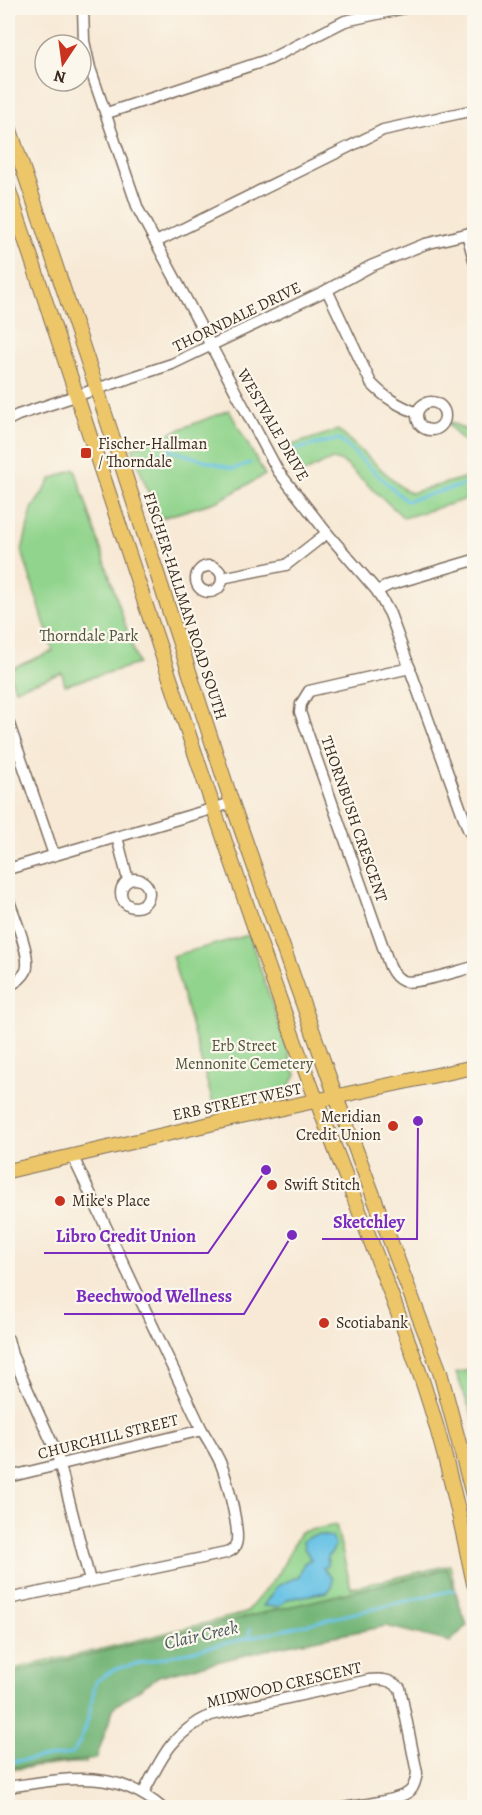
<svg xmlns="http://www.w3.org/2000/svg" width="482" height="1815" viewBox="0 0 482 1815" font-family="Alegreya,serif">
<rect width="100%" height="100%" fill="#fbf7ec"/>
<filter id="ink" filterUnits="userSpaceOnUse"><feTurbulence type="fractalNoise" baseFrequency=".0167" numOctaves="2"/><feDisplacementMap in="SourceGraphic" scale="12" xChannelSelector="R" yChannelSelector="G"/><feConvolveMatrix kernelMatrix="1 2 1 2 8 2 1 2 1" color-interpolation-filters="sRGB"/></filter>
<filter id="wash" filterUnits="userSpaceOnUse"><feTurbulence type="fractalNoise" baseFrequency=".008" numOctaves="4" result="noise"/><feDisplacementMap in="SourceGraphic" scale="24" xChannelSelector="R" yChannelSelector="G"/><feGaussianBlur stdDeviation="1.35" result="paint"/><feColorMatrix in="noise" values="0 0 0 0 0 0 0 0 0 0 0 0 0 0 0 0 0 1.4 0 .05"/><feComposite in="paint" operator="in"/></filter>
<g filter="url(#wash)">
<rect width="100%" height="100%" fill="#f7e9d5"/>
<!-- green -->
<g fill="#91d48d" stroke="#667f56" stroke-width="1.5">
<path d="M 229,410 L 265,475 L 218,501 L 158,519 L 132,448 Z"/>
<path d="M 451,422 L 469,432 L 474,433 L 474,468 L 465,444 L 449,425 Z"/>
<path d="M 338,430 L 402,488 L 411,493 L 474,475 L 474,497 L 404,518 L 343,462 L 332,459 L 297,476 L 283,448 Z"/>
<path d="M 75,469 L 138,664 L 65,685 L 62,673 L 15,689 L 8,670 L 53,651 L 22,551 L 32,509 L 43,492 L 51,479 Z"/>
<path d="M 249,935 L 296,1075 L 288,1089 L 214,1107 L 172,956 Z"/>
<path d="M 474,1369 L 474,1420 L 456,1373 Z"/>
<path d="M 336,1525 L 351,1588 L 450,1565 L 458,1600 L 137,1667 L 94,1727 L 86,1763 L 72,1763 L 8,1770 L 8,1670 L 98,1650 L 246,1613 L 279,1573 L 300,1532 Z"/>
</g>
<!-- forest -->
<path fill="#74b678" stroke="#58704b" stroke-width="1.5" d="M 447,1569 L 467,1625 L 450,1642 L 386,1626 L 278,1647 L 159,1676 L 114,1707 L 96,1759 L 8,1768 L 8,1674 Z"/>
<!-- water -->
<path fill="#67c2e5" stroke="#517682" stroke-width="1.5" d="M 319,1535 L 332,1537 L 335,1545 L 332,1552 L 328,1556 L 327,1566 L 323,1568 L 332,1578 L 332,1587 L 327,1592 L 288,1599 L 278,1607 L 263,1606 L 277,1586 L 299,1576 L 304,1563 L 311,1559 L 304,1548 L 303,1541 L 309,1537 Z"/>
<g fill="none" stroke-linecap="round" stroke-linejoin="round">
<!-- stream -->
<g stroke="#67c2e5" stroke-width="3">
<path d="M 293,450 L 339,439 L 406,501 L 474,482"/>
<path d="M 155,456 L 170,450 L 233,469 L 250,463"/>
<path d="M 250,1638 L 250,1628"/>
<path d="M 8,1762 L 72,1754 C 88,1734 90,1706 96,1681 L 115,1669 L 454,1590"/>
</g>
</g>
</g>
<g filter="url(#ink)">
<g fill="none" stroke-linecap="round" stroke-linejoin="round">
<!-- minor casing -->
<g stroke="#7d6d5e" stroke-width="13">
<g id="minor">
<path d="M 83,8 L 84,41 L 90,68 L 138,209 L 278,471 L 327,533 L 377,591 L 390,614 L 468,829 L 474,839"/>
<path d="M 107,113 L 270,59 L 345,21 L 405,8"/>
<path d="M 467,234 L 474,260"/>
<path d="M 156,242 L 383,130 L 474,110"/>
<path d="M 327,290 L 371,383 C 385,398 398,405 417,413"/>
<circle cx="431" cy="416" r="14"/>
<path d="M 8,420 L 18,415 L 172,364 L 327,290 L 371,266 L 425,244 L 474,232"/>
<circle cx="209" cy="579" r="13"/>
<path d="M 222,578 L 286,565 L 327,533"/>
<path d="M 377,591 L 389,585 L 474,560"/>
<path d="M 410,668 L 309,691 L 301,704 L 300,712 L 390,967 C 393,973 396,978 403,981 C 416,985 460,970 474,967"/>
<path d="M 8,721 L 54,855"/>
<path d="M 117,837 L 128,880"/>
<path d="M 8,869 L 232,803"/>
<circle cx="135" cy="893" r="14"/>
<path d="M 8,898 C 13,914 32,956 26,971 C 22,979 15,983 8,986"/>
<path d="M 8,1339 L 12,1355 L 57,1454 L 90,1581"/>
<path d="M 8,1477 L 202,1430 L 73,1157"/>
<path d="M 8,1599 L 226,1553 C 231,1551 235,1549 236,1544 C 241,1533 226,1475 220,1462 C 215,1451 208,1440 202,1430"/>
<path d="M 8,1787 C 63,1779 115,1767 162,1808"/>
<path d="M 143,1794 C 162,1757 171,1734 211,1715 L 369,1680 C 381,1679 390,1679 400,1688 L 417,1773 C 416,1779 415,1785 411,1790 C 402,1801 358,1805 343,1808"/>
</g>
</g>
<!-- major casing -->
<g stroke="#7d6d5e" stroke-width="16">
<g id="major">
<path d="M 8,124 L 92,374 L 232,803 L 336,1097 L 440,1372 L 474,1499"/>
<path d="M 8,188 C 99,461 187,737 283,1009 C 327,1135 380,1257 423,1383 C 445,1449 460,1517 474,1584"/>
<path d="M 8,1171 L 240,1117 L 474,1067"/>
</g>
</g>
<!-- minor -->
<use href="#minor" stroke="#fff" stroke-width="10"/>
<!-- major -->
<use href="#major" stroke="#ecc669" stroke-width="14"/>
</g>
</g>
<!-- markers -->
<g fill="#c8321e" stroke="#fbf7ec" stroke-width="2">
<rect x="80" y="447" width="12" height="12" rx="3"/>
<circle cx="393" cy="1126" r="6"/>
<circle cx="272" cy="1185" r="6"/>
<circle cx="60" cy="1201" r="6"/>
<circle cx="324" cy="1323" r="6"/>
</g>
<g text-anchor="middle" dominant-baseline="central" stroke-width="4.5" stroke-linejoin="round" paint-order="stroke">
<!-- street labels -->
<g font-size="16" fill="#3b2a1e" stroke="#fbf7ec">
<text transform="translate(237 317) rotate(-26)">THORNDALE DRIVE</text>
<text transform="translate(273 425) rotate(60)">WESTVALE DRIVE</text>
<text transform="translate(185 606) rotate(72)">FISCHER-HALLMAN ROAD SOUTH</text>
<text transform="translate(354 819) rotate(71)">THORNBUSH CRESCENT</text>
<text transform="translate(237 1102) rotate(-12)">ERB STREET WEST</text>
<text transform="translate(108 1437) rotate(-14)">CHURCHILL STREET</text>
<text transform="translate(284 1685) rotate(-13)">MIDWOOD CRESCENT</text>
</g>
<!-- poi labels -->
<g font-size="16" fill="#3b2a1e" stroke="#fbf7ec" text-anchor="start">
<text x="98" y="444">Fischer-Hallman<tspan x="98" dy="18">/ Thorndale</tspan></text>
<text x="381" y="1117" text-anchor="end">Meridian<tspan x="381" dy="18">Credit Union</tspan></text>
<text x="284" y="1185">Swift Stitch</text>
<text x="72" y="1201">Mike's Place</text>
<text x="336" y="1323">Scotiabank</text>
</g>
<!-- park labels -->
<g font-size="16" fill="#50543a" stroke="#fbf7ec">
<text x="89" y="636">Thorndale Park</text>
<text x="244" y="1046">Erb Street<tspan x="244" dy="18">Mennonite Cemetery</tspan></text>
</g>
<!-- water labels -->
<g font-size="18" font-style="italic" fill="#48585a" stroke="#fbf7ec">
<text transform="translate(201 1635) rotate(-13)">Clair Creek</text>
</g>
</g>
<!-- callouts -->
<path fill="none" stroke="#7b2cbf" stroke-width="2" d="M418 1121L417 1239H322M266 1170L208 1253H44M292 1235L244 1314H64"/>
<g fill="#7b2cbf" stroke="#fbf7ec" stroke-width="2">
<circle cx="418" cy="1121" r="6"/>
<circle cx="266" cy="1170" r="6"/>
<circle cx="292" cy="1235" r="6"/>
</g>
<g font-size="18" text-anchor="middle" font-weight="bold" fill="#7b2cbf" stroke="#fbf7ec" stroke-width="4.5" stroke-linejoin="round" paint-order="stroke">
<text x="369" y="1228">Sketchley</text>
<text x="126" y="1242">Libro Credit Union</text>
<text x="154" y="1302">Beechwood Wellness</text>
</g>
<!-- margin -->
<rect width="482" height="1815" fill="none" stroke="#fbf7ec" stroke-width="30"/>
<!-- north arrow -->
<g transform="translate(63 63) rotate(193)"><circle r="28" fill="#fbf7ec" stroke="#aea59a" stroke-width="1.5"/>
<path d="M0-4.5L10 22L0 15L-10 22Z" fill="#c8321e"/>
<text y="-9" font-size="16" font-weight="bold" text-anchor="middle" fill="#3b2a1e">N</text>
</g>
</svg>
